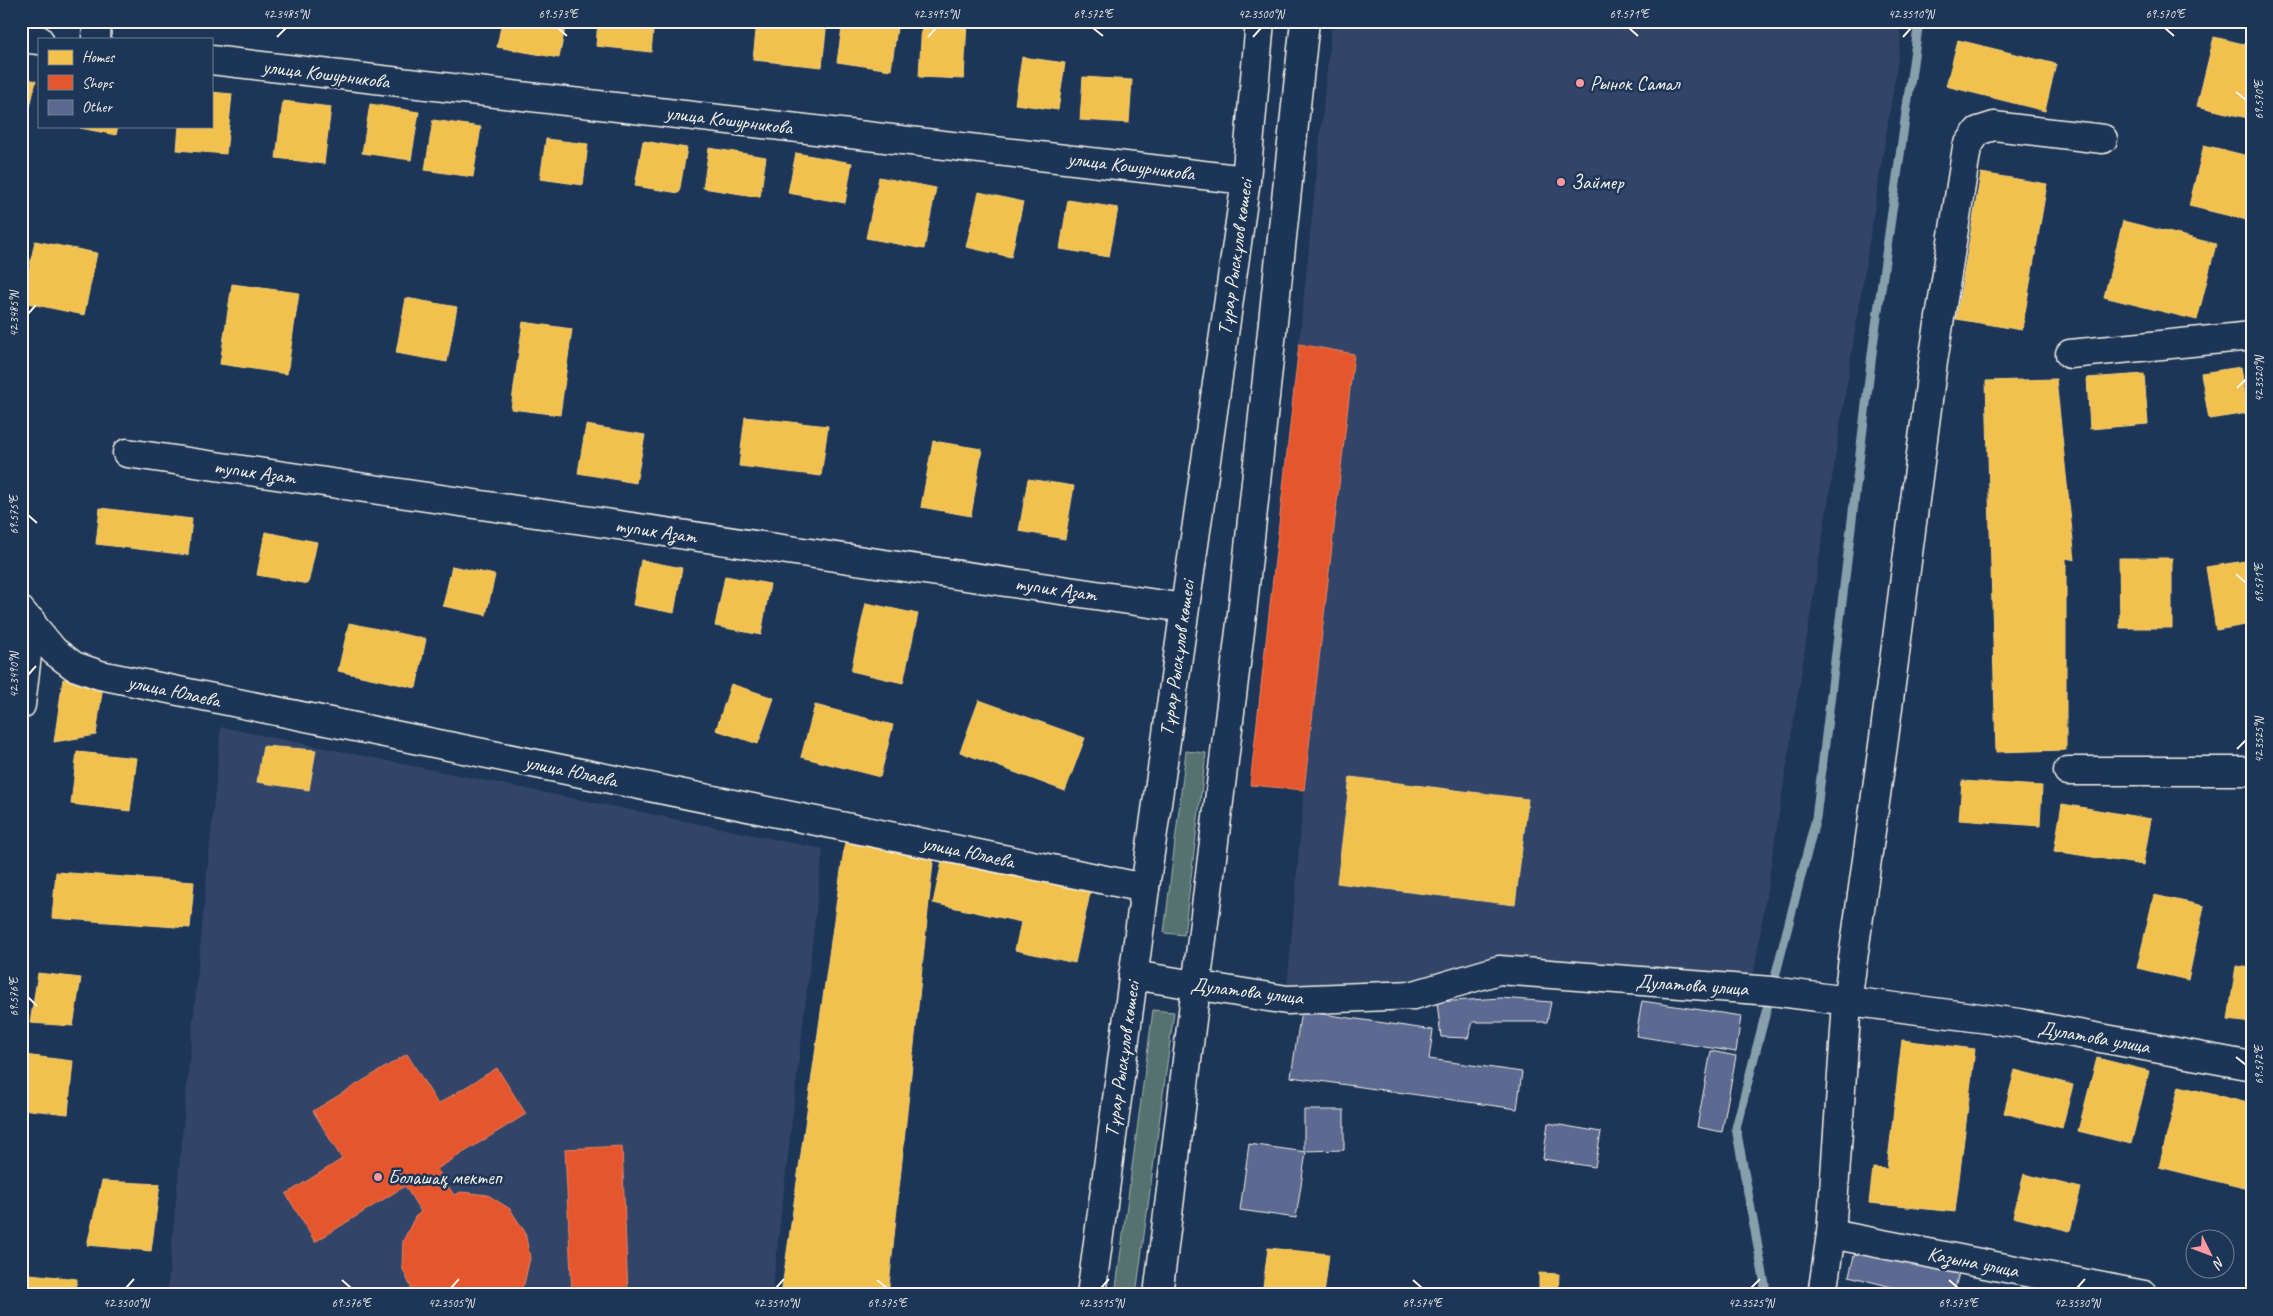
<svg xmlns="http://www.w3.org/2000/svg" width="2273" height="1316" viewBox="0 0 2273 1316" font-family="Caveat,sans-serif">
<rect width="100%" height="100%" fill="#1d3557"/>
<filter id="ink" filterUnits="userSpaceOnUse"><feTurbulence type="fractalNoise" baseFrequency=".02" numOctaves="2"/><feDisplacementMap in="SourceGraphic" scale="10" xChannelSelector="R" yChannelSelector="G"/><feConvolveMatrix kernelMatrix="1 2 1 2 8 2 1 2 1" color-interpolation-filters="sRGB"/></filter>
<g filter="url(#ink)">
<!-- built -->
<g fill="#304568">
<path d="M 1332,21 L 1899,21 L 1901,40 L 1753,979 L 1483,963 L 1377,1000 L 1287,990 L 1314,672 L 1299,344 Z"/>
<path d="M 221,727 L 823,849 L 772,1295 L 167,1295 Z"/>
</g>
<!-- green -->
<g fill="#567270" stroke="#a5b2ac">
<path d="M 1186,751 L 1206,753 L 1184,935 L 1164,933 Z"/>
<path d="M 1153,1010 L 1174,1012 L 1136,1295 L 1115,1295 Z"/>
</g>
<!-- homes -->
<g fill="#f2c14e" stroke="#f3cf7c">
<path d="M 502,21 L 566,23 L 559,58 L 497,47 Z"/>
<path d="M 598,21 L 654,21 L 651,52 L 596,46 Z"/>
<path d="M 757,21 L 827,21 L 822,67 L 753,60 Z"/>
<path d="M 843,21 L 898,21 L 891,70 L 837,62 Z"/>
<path d="M 922,21 L 967,21 L 964,79 L 919,77 Z"/>
<path d="M 2214,37 L 2252,46 L 2252,119 L 2197,106 Z"/>
<path d="M 1958,40 L 2056,64 L 2045,111 L 1946,86 Z"/>
<path d="M 1022,57 L 1065,63 L 1058,110 L 1015,104 Z"/>
<path d="M 21,77 L 36,81 L 26,124 L 21,123 Z"/>
<path d="M 1083,77 L 1132,80 L 1129,123 L 1080,120 Z"/>
<path d="M 211,92 L 232,94 L 226,154 L 177,150 L 179,126 L 211,126 Z"/>
<path d="M 283,101 L 331,107 L 324,164 L 276,158 Z"/>
<path d="M 370,104 L 419,112 L 411,160 L 362,153 Z"/>
<path d="M 433,120 L 481,127 L 473,177 L 425,170 Z"/>
<path d="M 81,126 L 118,126 L 116,135 L 80,128 Z"/>
<path d="M 546,139 L 588,144 L 583,185 L 540,179 Z"/>
<path d="M 643,141 L 687,148 L 679,193 L 635,186 Z"/>
<path d="M 2204,145 L 2252,157 L 2251,221 L 2189,206 Z"/>
<path d="M 709,148 L 766,157 L 760,197 L 703,188 Z"/>
<path d="M 796,153 L 852,163 L 845,203 L 788,193 Z"/>
<path d="M 1981,173 L 2047,184 L 2022,330 L 1956,319 Z"/>
<path d="M 879,177 L 936,188 L 924,249 L 866,238 Z"/>
<path d="M 979,192 L 1023,202 L 1011,257 L 966,247 Z"/>
<path d="M 1068,200 L 1118,208 L 1109,257 L 1060,249 Z"/>
<path d="M 2123,221 L 2216,244 L 2197,320 L 2104,297 Z"/>
<path d="M 35,241 L 97,253 L 84,315 L 22,302 Z"/>
<path d="M 232,284 L 299,293 L 287,374 L 220,364 Z"/>
<path d="M 406,298 L 457,307 L 447,362 L 396,353 Z"/>
<path d="M 523,322 L 572,329 L 560,415 L 511,409 Z"/>
<path d="M 2241,367 L 2248,413 L 2209,419 L 2201,373 Z"/>
<path d="M 2144,374 L 2148,424 L 2090,429 L 2087,378 Z"/>
<path d="M 2056,379 L 2075,560 L 2066,558 L 2066,750 L 1996,752 L 1986,381 Z"/>
<path d="M 745,417 L 828,426 L 821,476 L 739,466 Z"/>
<path d="M 586,425 L 645,435 L 636,483 L 578,473 Z"/>
<path d="M 933,441 L 982,449 L 971,516 L 921,507 Z"/>
<path d="M 1028,479 L 1074,486 L 1065,539 L 1019,531 Z"/>
<path d="M 100,508 L 192,519 L 188,555 L 96,544 Z"/>
<path d="M 265,532 L 317,542 L 308,584 L 257,575 Z"/>
<path d="M 2119,558 L 2172,558 L 2172,628 L 2120,628 Z"/>
<path d="M 641,560 L 682,568 L 674,613 L 633,605 Z"/>
<path d="M 2252,560 L 2252,624 L 2216,630 L 2206,567 Z"/>
<path d="M 452,566 L 495,575 L 486,615 L 443,606 Z"/>
<path d="M 725,576 L 770,584 L 761,635 L 715,626 Z"/>
<path d="M 866,603 L 918,614 L 903,683 L 851,671 Z"/>
<path d="M 349,623 L 426,639 L 416,688 L 338,671 Z"/>
<path d="M 63,679 L 103,685 L 96,735 L 54,742 Z"/>
<path d="M 731,684 L 774,698 L 758,744 L 716,730 Z"/>
<path d="M 979,700 L 1085,738 L 1065,791 L 960,752 Z"/>
<path d="M 815,705 L 893,725 L 880,777 L 801,757 Z"/>
<path d="M 263,746 L 316,750 L 309,790 L 257,782 Z"/>
<path d="M 77,752 L 137,758 L 130,811 L 71,804 Z"/>
<path d="M 1350,777 L 1528,799 L 1515,905 L 1337,883 Z"/>
<path d="M 1962,781 L 2042,786 L 2040,826 L 1959,820 Z"/>
<path d="M 2062,804 L 2151,819 L 2143,865 L 2054,851 Z"/>
<path d="M 845,842 L 934,853 L 888,1295 L 781,1295 Z"/>
<path d="M 944,852 L 1092,884 L 1075,963 L 1015,950 L 1021,922 L 933,903 Z"/>
<path d="M 56,872 L 194,882 L 190,928 L 52,918 Z"/>
<path d="M 2154,895 L 2204,906 L 2188,980 L 2137,968 Z"/>
<path d="M 2236,966 L 2252,968 L 2252,1023 L 2228,1020 Z"/>
<path d="M 38,973 L 81,978 L 73,1026 L 30,1023 Z"/>
<path d="M 1902,1040 L 1975,1049 L 1955,1212 L 1869,1203 L 1873,1168 L 1887,1169 Z"/>
<path d="M 24,1055 L 73,1061 L 68,1114 L 21,1109 Z"/>
<path d="M 2097,1058 L 2149,1071 L 2131,1144 L 2078,1131 Z"/>
<path d="M 2015,1070 L 2073,1085 L 2062,1128 L 2004,1113 Z"/>
<path d="M 2179,1086 L 2252,1104 L 2252,1172 L 2248,1189 L 2159,1167 Z"/>
<path d="M 2024,1174 L 2081,1188 L 2070,1231 L 2013,1217 Z"/>
<path d="M 102,1181 L 160,1184 L 151,1251 L 87,1245 Z"/>
<path d="M 1268,1248 L 1329,1254 L 1324,1295 L 1262,1295 Z"/>
<path d="M 21,1273 L 77,1279 L 76,1295 L 21,1295 Z"/>
<path d="M 1539,1273 L 1559,1274 L 1558,1295 L 1539,1295 Z"/>
</g>
<!-- shops -->
<g fill="#e4572e" stroke="#e98566">
<path d="M 1299,344 L 1354,354 L 1304,790 L 1250,785 Z"/>
<path d="M 407,1054 L 438,1104 L 497,1068 L 526,1114 L 437,1169 L 454,1195 L 461,1192 L 488,1195 L 510,1209 L 525,1232 L 530,1258 L 524,1284 L 515,1295 L 415,1295 L 413,1292 L 402,1267 L 403,1241 L 415,1217 L 421,1212 L 405,1186 L 315,1242 L 286,1194 L 342,1159 L 313,1111 Z"/>
<path d="M 622,1146 L 628,1295 L 572,1295 L 565,1149 Z"/>
</g>
<g fill="none" stroke-linecap="round" stroke-linejoin="round">
<!-- stream -->
<path stroke="#87a0ab" stroke-width="9" d="M 1760,1295 L 1765,1285 L 1736,1128 L 1816,818 L 1873,346 L 1919,21"/>
</g>
<!-- building -->
<g fill="#5b6991" stroke="#f4f1e8">
<path d="M 1501,998 L 1551,1002 L 1547,1022 L 1473,1022 L 1468,1038 L 1441,1037 L 1437,1002 Z"/>
<path d="M 1642,1001 L 1741,1016 L 1736,1052 L 1636,1036 Z"/>
<path d="M 1301,1011 L 1433,1030 L 1429,1059 L 1522,1072 L 1517,1109 L 1291,1077 Z"/>
<path d="M 1711,1051 L 1736,1056 L 1722,1132 L 1697,1127 Z"/>
<path d="M 1304,1110 L 1344,1110 L 1344,1150 L 1304,1151 Z"/>
<path d="M 1548,1123 L 1601,1132 L 1595,1167 L 1543,1159 Z"/>
<path d="M 1249,1144 L 1306,1152 L 1296,1218 L 1240,1210 Z"/>
<path d="M 1858,1240 L 1961,1266 L 1953,1295 L 1923,1295 L 1849,1276 Z"/>
</g>
<g fill="none" stroke-linecap="round" stroke-linejoin="round">
<!-- minor casing -->
<g stroke="#f4f1e8" stroke-width="31">
<g id="minor">
<path d="M 21,38 L 39,40"/>
<path d="M 96,39 L 97,21"/>
<path d="M 211,60 L 1246,180"/>
<path d="M 2070,354 L 2252,336"/>
<path d="M 127,453 L 1184,608"/>
<path d="M 21,611 L 54,651 L 74,666 L 100,675 L 1145,888"/>
<path d="M 21,705 L 31,621"/>
<path d="M 2068,771 L 2252,771"/>
<path d="M 1133,975 L 1287,1000 L 1414,995 L 1499,970 L 1771,991 L 2019,1023 L 2252,1066"/>
<path d="M 1831,1234 L 2144,1295"/>
<path d="M 1822,1295 L 1831,1234 L 1847,1002 L 1884,738 L 1933,362 L 1967,147 L 1978,131 L 1994,126 L 2103,139"/>
</g>
</g>
<!-- major casing -->
<g stroke="#f4f1e8" stroke-width="31">
<g id="major">
<path d="M 1091,1295 L 1145,888 L 1246,180 L 1260,21"/>
<path d="M 1158,1295 L 1241,623 L 1305,21"/>
</g>
</g>
<!-- minor -->
<use href="#minor" stroke="#1d3557" stroke-width="28"/>
<!-- major -->
<use href="#major" stroke="#1d3557" stroke-width="28"/>
</g>
</g>
<!-- ticks -->
<path fill="none" stroke="#f4f1e8" stroke-width="2" d="M 558,28 L 567,36M 1093,28 L 1103,36M 1629,28 L 1638,36M 2165,28 L 2174,36M 277,37 L 286,28M 928,37 L 936,28M 1253,37 L 1261,28M 1903,37 L 1911,28M 2236,92 L 2246,100M 28,314 L 36,305M 2237,388 L 2246,379M 28,515 L 37,523M 2236,574 L 2246,583M 28,675 L 36,666M 2237,749 L 2246,740M 28,997 L 37,1006M 2236,1057 L 2246,1065M 342,1280 L 351,1288M 877,1280 L 887,1288M 1413,1280 L 1422,1288M 1949,1280 L 1958,1288M 126,1288 L 134,1279M 451,1288 L 459,1279M 776,1288 L 784,1279M 1101,1288 L 1109,1279M 1751,1288 L 1760,1279M 2077,1288 L 2085,1279"/>
<!-- markers -->
<g fill="#ff9aa2" stroke="#1d3557" stroke-width="2">
<circle cx="1580" cy="83" r="5"/>
<circle cx="1561" cy="182" r="5"/>
<circle cx="378" cy="1177" r="5"/>
</g>
<g text-anchor="middle" dominant-baseline="central" stroke-width="5" stroke-linejoin="round" paint-order="stroke">
<!-- street labels -->
<g font-size="20" fill="#f4f1e8" stroke="#1d3557">
<text transform="translate(326 74) rotate(7)">улица Кошурникова</text>
<text transform="translate(729 120) rotate(7)">улица Кошурникова</text>
<text transform="translate(1131 166) rotate(7)">улица Кошурникова</text>
<text transform="translate(1235 257) rotate(-82)">Тұрар Рыскұлов көшесі</text>
<text transform="translate(255 472) rotate(8)">тупик Азат</text>
<text transform="translate(656 531) rotate(8)">тупик Азат</text>
<text transform="translate(1056 589) rotate(8)">тупик Азат</text>
<text transform="translate(1177 658) rotate(-82)">Тұрар Рыскұлов көшесі</text>
<text transform="translate(174 691) rotate(12)">улица Юлаева</text>
<text transform="translate(571 771) rotate(12)">улица Юлаева</text>
<text transform="translate(968 852) rotate(12)">улица Юлаева</text>
<text transform="translate(1692 985) rotate(4)">Дулатова улица</text>
<text transform="translate(1247 991) rotate(7)">Дулатова улица</text>
<text transform="translate(2094 1037) rotate(10)">Дулатова улица</text>
<text transform="translate(1122 1059) rotate(-82)">Тұрар Рыскұлов көшесі</text>
<text transform="translate(1973 1262) rotate(11)">Казына улица</text>
</g>
<!-- poi labels -->
<g font-size="20" fill="#f4f1e8" stroke="#1d3557" text-anchor="start">
<text x="1590" y="83">Рынок Самал</text>
<text x="1571" y="182">Займер</text>
<text x="388" y="1177">Болашақ мектеп</text>
</g>
</g>
<!-- margin -->
<rect width="2273" height="1316" fill="none" stroke="#1d3557" stroke-width="55"/>
<!-- legend -->
<rect x="38" y="38" width="175" height="90" fill="#1d3557" stroke="#738091"/>
<rect x="48" y="50" width="25" height="15" fill="#f2c14e" stroke="#738091"/>
<text x="82" y="62" font-size="15" fill="#f4f1e8">Homes</text>
<rect x="48" y="75" width="25" height="15" fill="#e4572e" stroke="#738091"/>
<text x="82" y="88" font-size="15" fill="#f4f1e8">Shops</text>
<rect x="48" y="100" width="25" height="15" fill="#5b6991" stroke="#738091"/>
<text x="82" y="112" font-size="15" fill="#f4f1e8">Other</text>
<!-- north arrow -->
<g transform="translate(2210 1254) rotate(132)"><circle r="24" fill="#1d3557" stroke="#738091"/>
<path d="M0-4L9 19L0 12L-9 19Z" fill="#ff9aa2"/>
<text y="-8" font-size="14" font-weight="bold" text-anchor="middle" fill="#f4f1e8">N</text>
</g>
<rect x="28" y="28" width="2218" height="1260" fill="none" stroke="#f4f1e8" stroke-width="2"/>
<g font-size="12" text-anchor="middle" fill="#f4f1e8">
<text x="286" y="18">42.3485°N</text>
<text x="558" y="18">69.573°E</text>
<text x="936" y="18">42.3495°N</text>
<text x="1093" y="18">69.572°E</text>
<text x="1261" y="18">42.3500°N</text>
<text x="1629" y="18">69.571°E</text>
<text x="1911" y="18">42.3510°N</text>
<text x="2165" y="18">69.570°E</text>
<text transform="translate(2259 100) rotate(-90)" y="4">69.570°E</text>
<text transform="translate(14 314) rotate(-90)" y="4">42.3485°N</text>
<text transform="translate(2259 379) rotate(-90)" y="4">42.3520°N</text>
<text transform="translate(14 515) rotate(-90)" y="4">69.575°E</text>
<text transform="translate(2259 583) rotate(-90)" y="4">69.571°E</text>
<text transform="translate(14 675) rotate(-90)" y="4">42.3490°N</text>
<text transform="translate(2259 740) rotate(-90)" y="4">42.3525°N</text>
<text transform="translate(14 997) rotate(-90)" y="4">69.576°E</text>
<text transform="translate(2259 1065) rotate(-90)" y="4">69.572°E</text>
<text x="126" y="1307">42.3500°N</text>
<text x="351" y="1307">69.576°E</text>
<text x="451" y="1307">42.3505°N</text>
<text x="776" y="1307">42.3510°N</text>
<text x="887" y="1307">69.575°E</text>
<text x="1101" y="1307">42.3515°N</text>
<text x="1422" y="1307">69.574°E</text>
<text x="1751" y="1307">42.3525°N</text>
<text x="1958" y="1307">69.573°E</text>
<text x="2077" y="1307">42.3530°N</text>
</g>
</svg>
